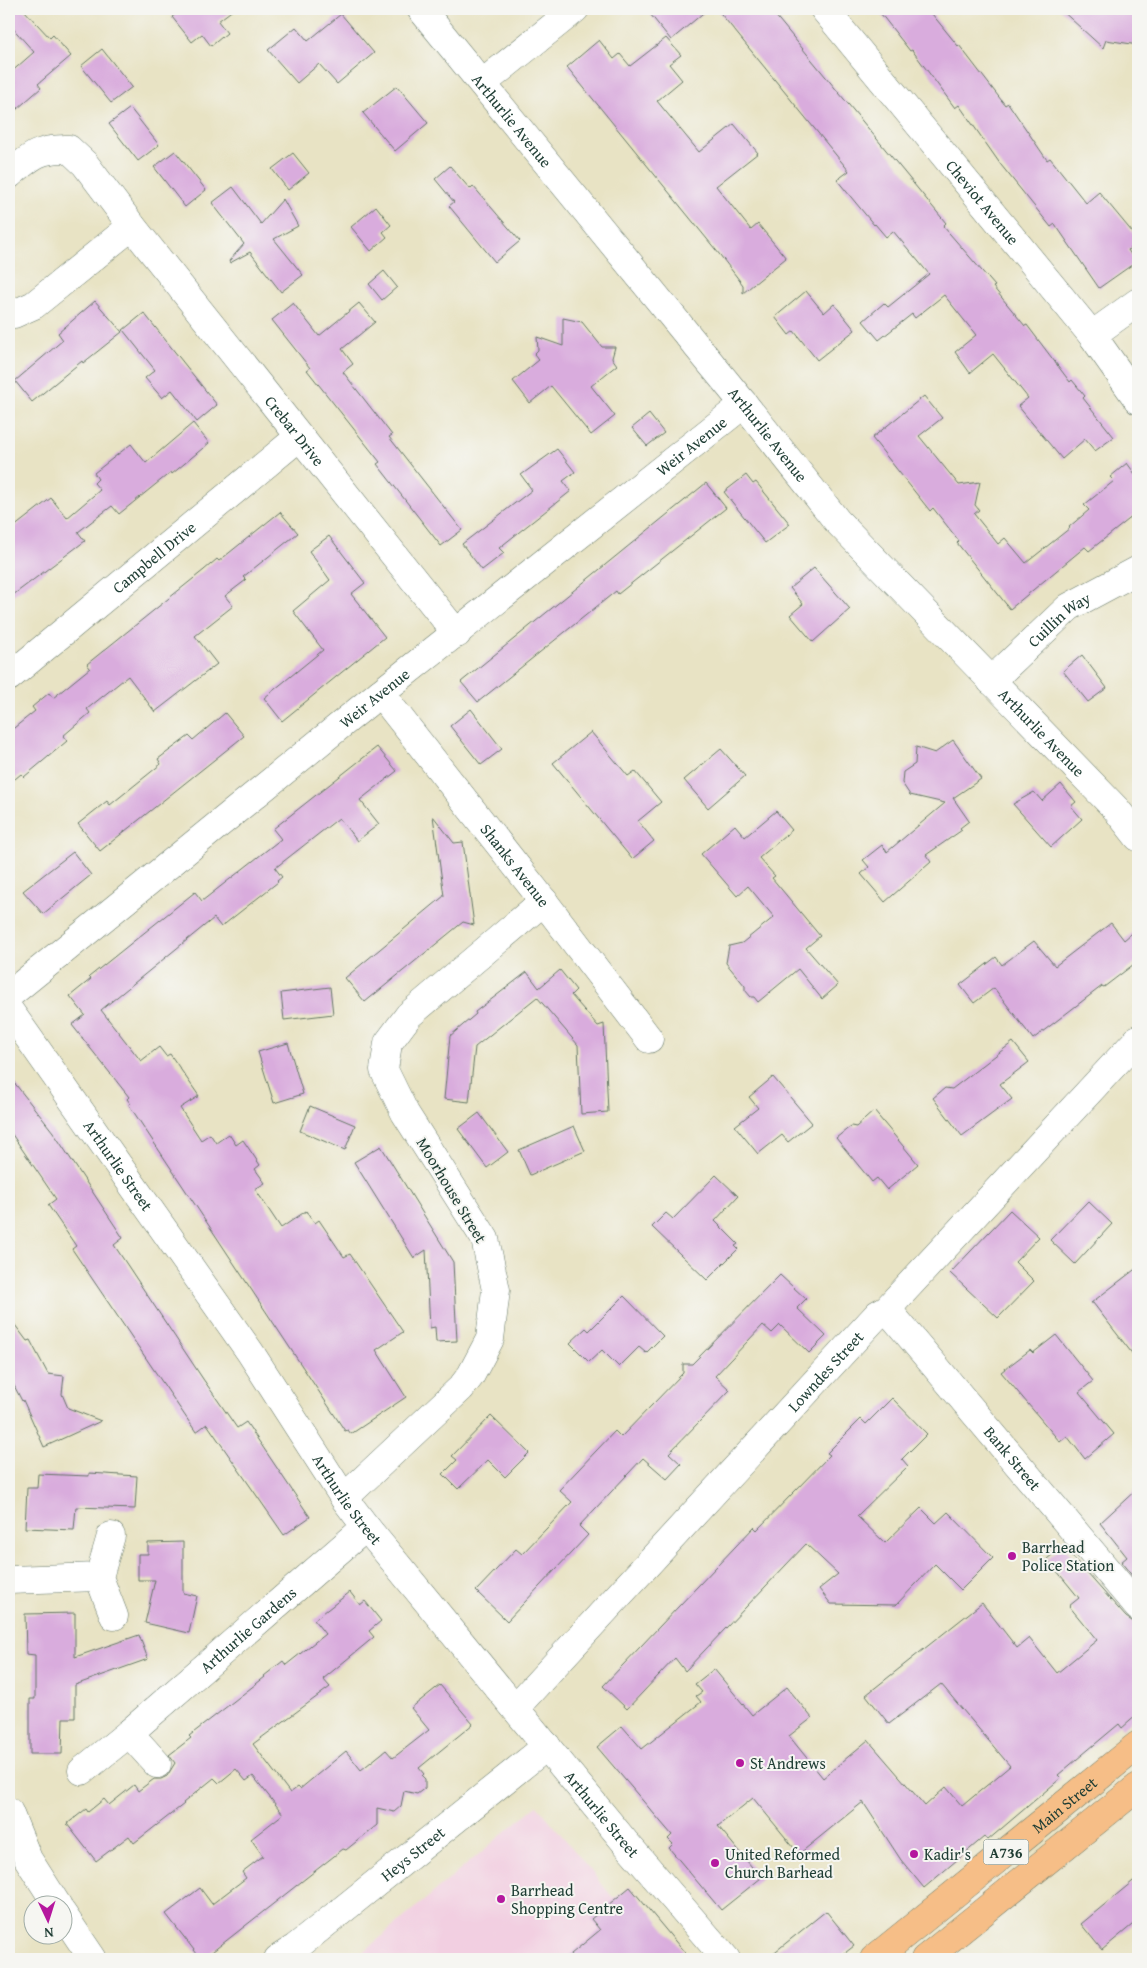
<svg xmlns="http://www.w3.org/2000/svg" width="1147" height="1968" viewBox="0 0 1147 1968" font-family="'Gentium Book Plus',serif">
<rect width="100%" height="100%" fill="#f6f6f2"/>
<filter id="ink" filterUnits="userSpaceOnUse"><feTurbulence type="fractalNoise" baseFrequency=".02" numOctaves="2"/><feDisplacementMap in="SourceGraphic" scale="10" xChannelSelector="R" yChannelSelector="G"/><feConvolveMatrix kernelMatrix="1 2 1 2 8 2 1 2 1" color-interpolation-filters="sRGB"/></filter>
<filter id="wash" filterUnits="userSpaceOnUse"><feTurbulence type="fractalNoise" baseFrequency=".0096" numOctaves="4" result="noise"/><feDisplacementMap in="SourceGraphic" scale="20" xChannelSelector="R" yChannelSelector="G"/><feGaussianBlur stdDeviation="1.12" result="paint"/><feColorMatrix in="noise" values="0 0 0 0 0 0 0 0 0 0 0 0 0 0 0 0 0 1.4 0 .05"/><feComposite in="paint" operator="in"/></filter>
<g filter="url(#wash)">
<rect width="100%" height="100%" fill="#e8e3c4"/>
<!-- built -->
<path fill="#f2cfe1" d="M 537,1805 L 614,1899 L 630,1887 L 690,1959 L 355,1959 Z"/>
<g id="blocks">
<!-- building -->
<g fill="#d9acdd">
<path d="M 9,9 L 23,9 L 50,38 L 53,35 L 71,56 L 38,84 L 41,88 L 9,116 L 9,74 L 34,52 L 9,24 Z"/>
<path d="M 182,9 L 234,9 L 218,21 L 227,33 L 211,46 L 202,34 L 192,42 L 172,17 Z"/>
<path d="M 646,9 L 708,9 L 671,40 Z"/>
<path d="M 717,9 L 770,9 L 946,223 L 943,226 L 995,286 L 993,287 L 1025,326 L 1027,325 L 1070,382 L 1072,380 L 1085,396 L 1083,398 L 1114,437 L 1095,451 L 1085,439 L 1062,459 L 1018,406 L 1028,398 L 993,354 L 970,373 L 955,352 L 976,335 L 944,295 L 915,318 L 912,314 L 879,340 L 863,321 L 884,303 L 888,307 L 929,274 L 893,231 L 886,237 L 875,224 L 874,225 L 837,180 L 849,171 Z"/>
<path d="M 877,9 L 928,9 L 958,46 L 959,45 L 1005,105 L 1008,103 L 1047,160 L 1050,158 L 1086,203 L 1099,192 L 1138,239 L 1138,243 L 1128,250 L 1136,262 L 1099,288 L 1055,224 L 1051,227 L 1001,165 L 959,105 L 955,108 L 912,50 L 910,51 Z"/>
<path d="M 1060,9 L 1138,9 L 1138,45 L 1106,40 L 1103,48 Z"/>
<path d="M 341,14 L 374,53 L 337,84 L 319,64 L 297,83 L 268,50 L 296,27 L 308,41 Z"/>
<path d="M 666,38 L 681,55 L 669,64 L 682,80 L 657,101 L 699,152 L 734,124 L 758,153 L 716,186 L 751,230 L 758,224 L 786,258 L 743,293 L 743,285 L 720,255 L 567,67 L 599,40 L 614,59 L 620,54 L 630,66 Z"/>
<path d="M 102,49 L 132,87 L 111,103 L 81,66 Z"/>
<path d="M 397,86 L 428,123 L 395,151 L 363,113 Z"/>
<path d="M 130,108 L 159,145 L 138,161 L 109,124 Z"/>
<path d="M 175,151 L 206,190 L 185,207 L 154,167 Z"/>
<path d="M 293,153 L 309,173 L 288,190 L 272,169 Z"/>
<path d="M 450,166 L 470,189 L 473,186 L 520,241 L 495,262 L 449,206 L 454,202 L 435,179 Z"/>
<path d="M 233,187 L 261,224 L 283,199 L 298,226 L 274,239 L 303,275 L 281,292 L 250,252 L 230,263 L 229,261 L 244,244 L 212,203 Z"/>
<path d="M 376,206 L 391,225 L 383,232 L 387,237 L 371,251 L 351,227 Z"/>
<path d="M 384,271 L 397,287 L 382,300 L 369,284 Z"/>
<path d="M 806,291 L 824,313 L 834,304 L 855,330 L 817,360 L 794,331 L 789,335 L 775,317 Z"/>
<path d="M 95,301 L 122,332 L 83,363 L 82,361 L 32,402 L 15,381 L 63,340 L 58,333 Z"/>
<path d="M 293,303 L 319,336 L 359,303 L 375,322 L 342,349 L 353,364 L 343,372 L 392,435 L 389,437 L 462,530 L 441,546 L 377,464 L 380,462 L 307,370 L 310,368 L 272,320 Z"/>
<path d="M 144,313 L 217,405 L 197,422 L 172,390 L 162,398 L 145,378 L 155,370 L 123,330 Z"/>
<path d="M 563,318 L 582,322 L 602,347 L 615,347 L 612,358 L 617,365 L 591,386 L 615,416 L 591,435 L 551,386 L 530,403 L 513,381 L 539,360 L 534,354 L 538,350 L 537,337 L 563,346 Z"/>
<path d="M 924,396 L 942,418 L 919,436 L 959,485 L 980,482 L 975,505 L 979,510 L 974,514 L 998,544 L 1005,538 L 1026,563 L 1070,528 L 1069,527 L 1089,510 L 1084,505 L 1114,481 L 1110,477 L 1127,463 L 1138,478 L 1138,512 L 1089,551 L 1085,547 L 1010,609 L 957,543 L 959,541 L 933,508 L 930,511 L 872,438 Z"/>
<path d="M 649,414 L 664,433 L 647,446 L 632,428 Z"/>
<path d="M 193,423 L 209,443 L 172,474 L 171,472 L 119,514 L 112,506 L 78,532 L 85,541 L 9,598 L 9,531 L 51,498 L 67,518 L 100,490 L 94,483 L 98,479 L 94,473 L 131,444 L 146,463 Z"/>
<path d="M 557,449 L 575,472 L 563,481 L 571,491 L 499,548 L 504,553 L 482,570 L 462,544 L 532,490 L 521,475 Z"/>
<path d="M 746,475 L 753,484 L 756,482 L 790,524 L 765,543 L 724,492 Z"/>
<path d="M 706,483 L 726,508 L 618,594 L 616,591 L 478,702 L 461,682 Z"/>
<path d="M 280,512 L 298,533 L 243,577 L 246,580 L 225,596 L 233,606 L 195,636 L 217,664 L 155,712 L 128,676 L 87,709 L 90,713 L 63,736 L 67,741 L 24,777 L 21,774 L 9,784 L 9,732 L 35,711 L 32,707 L 49,693 L 53,698 L 90,668 L 87,664 L 204,570 L 217,559 L 219,561 Z"/>
<path d="M 329,536 L 365,583 L 351,594 L 385,637 L 282,721 L 264,698 L 323,650 L 293,611 L 330,580 L 309,551 Z"/>
<path d="M 814,568 L 850,609 L 813,642 L 790,615 L 803,604 L 790,588 Z"/>
<path d="M 1082,655 L 1107,688 L 1088,702 L 1063,671 Z"/>
<path d="M 471,709 L 502,749 L 481,765 L 450,726 Z"/>
<path d="M 225,713 L 244,736 L 100,851 L 78,824 L 107,801 L 110,805 L 161,764 L 158,759 L 189,736 L 193,740 Z"/>
<path d="M 591,732 L 628,776 L 635,771 L 661,802 L 638,821 L 654,841 L 632,859 L 553,763 Z"/>
<path d="M 953,740 L 981,779 L 953,798 L 969,821 L 960,828 L 962,830 L 926,855 L 931,862 L 885,902 L 861,874 L 869,867 L 863,860 L 882,845 L 887,852 L 945,803 L 910,795 L 902,783 L 903,772 L 915,764 L 916,747 L 935,753 Z"/>
<path d="M 377,747 L 397,771 L 360,800 L 379,824 L 357,841 L 339,818 L 275,868 L 282,877 L 277,881 L 278,882 L 221,927 L 214,918 L 101,1010 L 141,1061 L 159,1047 L 166,1056 L 170,1054 L 199,1096 L 180,1108 L 201,1140 L 210,1134 L 216,1143 L 229,1134 L 236,1145 L 243,1140 L 260,1165 L 255,1169 L 265,1183 L 255,1189 L 281,1228 L 306,1211 L 315,1223 L 319,1220 L 344,1257 L 350,1254 L 403,1332 L 376,1350 L 406,1397 L 351,1434 L 348,1430 L 345,1431 L 129,1105 L 130,1103 L 127,1099 L 129,1097 L 72,1025 L 85,1015 L 70,996 L 91,979 L 89,977 L 195,892 L 202,901 L 281,839 L 273,829 Z"/>
<path d="M 721,749 L 745,776 L 708,808 L 684,780 Z"/>
<path d="M 1061,784 L 1076,802 L 1071,806 L 1082,819 L 1051,847 L 1013,804 L 1034,792 L 1042,801 Z"/>
<path d="M 776,811 L 792,830 L 759,858 L 775,876 L 772,878 L 820,936 L 806,948 L 838,985 L 822,999 L 798,969 L 758,1002 L 754,997 L 751,997 L 745,990 L 745,986 L 726,963 L 729,946 L 742,943 L 774,917 L 748,886 L 737,896 L 701,854 L 735,825 L 745,837 Z"/>
<path d="M 433,816 L 454,843 L 463,842 L 474,925 L 463,922 L 365,1002 L 345,978 L 444,896 Z"/>
<path d="M 73,852 L 91,875 L 43,914 L 23,891 Z"/>
<path d="M 1111,923 L 1124,940 L 1138,928 L 1138,961 L 1104,987 L 1102,986 L 1033,1039 L 994,988 L 974,1003 L 960,985 L 996,957 L 1002,965 L 1034,941 L 1055,966 Z"/>
<path d="M 560,970 L 576,990 L 571,995 L 598,1026 L 604,1024 L 608,1112 L 581,1114 L 578,1045 L 537,997 L 475,1047 L 469,1102 L 444,1099 L 450,1036 L 476,1014 L 475,1012 L 527,972 L 539,988 Z"/>
<path d="M 330,987 L 333,1014 L 284,1020 L 281,993 Z"/>
<path d="M 1013,1042 L 1029,1062 L 1000,1084 L 1012,1099 L 962,1136 L 933,1098 L 945,1088 L 952,1089 Z"/>
<path d="M 288,1043 L 303,1094 L 274,1103 L 258,1052 Z"/>
<path d="M 9,1076 L 53,1132 L 123,1238 L 114,1245 L 203,1379 L 237,1428 L 246,1422 L 310,1517 L 284,1535 L 207,1424 L 196,1432 L 72,1249 L 76,1246 L 48,1205 L 56,1199 L 9,1130 Z"/>
<path d="M 773,1077 L 812,1123 L 788,1142 L 782,1135 L 758,1154 L 735,1126 L 758,1108 L 749,1097 Z"/>
<path d="M 310,1106 L 355,1125 L 345,1150 L 300,1131 Z"/>
<path d="M 874,1111 L 918,1164 L 887,1190 L 877,1178 L 872,1182 L 836,1138 L 851,1126 L 856,1127 Z"/>
<path d="M 479,1113 L 508,1152 L 487,1168 L 458,1129 Z"/>
<path d="M 574,1126 L 585,1151 L 530,1175 L 519,1150 Z"/>
<path d="M 381,1146 L 453,1262 L 457,1341 L 436,1342 L 435,1327 L 430,1328 L 426,1250 L 414,1258 L 354,1162 Z"/>
<path d="M 716,1175 L 738,1196 L 715,1221 L 738,1244 L 735,1246 L 738,1249 L 707,1280 L 652,1227 L 666,1213 L 673,1219 Z"/>
<path d="M 1088,1201 L 1112,1224 L 1075,1264 L 1050,1240 Z"/>
<path d="M 1010,1210 L 1039,1237 L 1015,1262 L 1034,1281 L 998,1318 L 950,1273 Z"/>
<path d="M 1138,1267 L 1138,1361 L 1093,1303 L 1091,1303 Z"/>
<path d="M 780,1275 L 806,1299 L 797,1308 L 826,1336 L 809,1353 L 780,1325 L 772,1333 L 763,1325 L 715,1376 L 730,1390 L 669,1453 L 681,1464 L 667,1479 L 643,1458 L 579,1526 L 588,1535 L 507,1621 L 476,1591 L 516,1549 L 522,1554 L 572,1502 L 559,1490 L 615,1431 L 621,1437 L 683,1373 L 683,1364 L 692,1364 Z"/>
<path d="M 624,1296 L 663,1336 L 646,1353 L 639,1347 L 619,1367 L 602,1350 L 589,1362 L 570,1343 L 586,1328 L 589,1331 Z"/>
<path d="M 9,1317 L 27,1341 L 30,1340 L 48,1374 L 64,1376 L 62,1394 L 68,1408 L 101,1421 L 44,1447 L 23,1400 L 22,1401 L 9,1376 Z"/>
<path d="M 1056,1335 L 1093,1381 L 1079,1392 L 1114,1434 L 1085,1459 L 1067,1436 L 1060,1442 L 1001,1372 L 1030,1350 L 1033,1353 Z"/>
<path d="M 892,1398 L 927,1434 L 902,1459 L 908,1466 L 857,1516 L 885,1543 L 921,1508 L 936,1523 L 948,1512 L 993,1558 L 961,1590 L 935,1564 L 896,1605 L 831,1604 L 819,1589 L 838,1574 L 806,1544 L 685,1671 L 675,1658 L 627,1709 L 603,1686 L 754,1527 L 757,1530 L 830,1455 L 827,1453 L 861,1419 L 866,1424 Z"/>
<path d="M 491,1416 L 529,1453 L 505,1477 L 488,1460 L 458,1489 L 443,1474 L 457,1460 L 452,1456 Z"/>
<path d="M 89,1473 L 137,1476 L 135,1509 L 76,1507 L 74,1530 L 25,1528 L 27,1488 L 37,1488 L 38,1474 L 89,1476 Z"/>
<path d="M 1138,1488 L 1138,1583 L 1121,1562 L 1127,1557 L 1100,1523 Z"/>
<path d="M 183,1542 L 183,1593 L 197,1596 L 189,1633 L 145,1623 L 155,1580 L 138,1580 L 138,1554 L 148,1554 L 148,1543 Z"/>
<path d="M 1063,1546 L 1126,1617 L 1132,1621 L 1138,1622 L 1138,1714 L 1122,1728 L 1119,1724 L 1058,1775 L 1061,1778 L 988,1840 L 984,1837 L 924,1888 L 901,1860 L 863,1802 L 799,1854 L 753,1798 L 718,1826 L 761,1878 L 721,1910 L 669,1848 L 673,1844 L 668,1839 L 672,1835 L 597,1747 L 622,1726 L 642,1749 L 701,1702 L 696,1696 L 702,1692 L 695,1684 L 714,1669 L 752,1715 L 787,1687 L 812,1718 L 789,1736 L 823,1778 L 868,1740 L 925,1806 L 946,1787 L 962,1806 L 1010,1766 L 941,1684 L 889,1724 L 866,1695 L 982,1603 L 1017,1648 L 1029,1638 L 1057,1673 L 1097,1640 L 1069,1606 L 1079,1598 L 1047,1559 Z"/>
<path d="M 350,1592 L 360,1605 L 365,1601 L 381,1621 L 369,1631 L 374,1637 L 323,1679 L 330,1687 L 253,1744 L 290,1793 L 298,1787 L 300,1789 L 346,1751 L 361,1770 L 386,1750 L 393,1758 L 429,1730 L 411,1708 L 440,1685 L 473,1724 L 419,1768 L 424,1774 L 422,1776 L 425,1779 L 425,1788 L 417,1794 L 404,1791 L 401,1806 L 394,1812 L 377,1808 L 377,1825 L 346,1850 L 343,1849 L 203,1959 L 201,1959 L 166,1914 L 200,1888 L 212,1904 L 246,1878 L 242,1872 L 263,1856 L 251,1839 L 283,1814 L 253,1776 L 246,1781 L 236,1769 L 219,1783 L 214,1778 L 183,1803 L 184,1804 L 134,1843 L 129,1836 L 96,1861 L 67,1824 L 86,1809 L 88,1812 L 104,1799 L 109,1805 L 134,1785 L 138,1791 L 154,1779 L 161,1779 L 167,1776 L 175,1763 L 169,1755 L 191,1738 L 189,1736 L 265,1677 L 264,1676 L 283,1661 L 286,1665 L 325,1634 L 314,1620 Z"/>
<path d="M 75,1613 L 75,1657 L 139,1635 L 148,1659 L 75,1685 L 75,1718 L 63,1718 L 62,1754 L 30,1754 L 30,1699 L 35,1699 L 35,1655 L 26,1654 L 25,1614 Z"/>
<path d="M 1138,1877 L 1138,1920 L 1102,1950 L 1081,1924 Z"/>
<path d="M 630,1887 L 690,1959 L 565,1959 L 600,1930 L 591,1919 Z"/>
<path d="M 826,1911 L 854,1946 L 837,1959 L 766,1959 Z"/>
</g>
</g>
</g>
<g filter="url(#ink)">
<use href="#blocks" fill-opacity="0" stroke="#657766" stroke-width="1"/>
<g fill="none" stroke-linecap="round" stroke-linejoin="round">
<!-- minor casing -->
<g stroke="#657766" stroke-width="29">
<g id="minor">
<path id="s1" d="M 421,9 L 744,404 L 837,521 L 1116,809 L 1138,837"/>
<path id="s2" d="M 824,9 L 1092,335 L 1138,400"/>
<path d="M 483,83 L 575,9"/>
<path id="s3" d="M 9,175 C 31,156 39,148 69,149 L 85,164 L 132,226 L 457,634"/>
<path d="M 9,314 L 14,314 L 34,305 L 132,226"/>
<path d="M 1092,335 L 1138,302"/>
<path id="s4" d="M 9,677 L 299,437"/>
<path id="s5" d="M 991,681 L 1069,607 L 1138,570"/>
<path id="s6" d="M 380,693 L 535,890 L 649,1039"/>
<path id="s7" d="M 9,995 L 380,693 L 744,404"/>
<path id="s8" d="M 9,1010 L 250,1352 L 344,1498 L 366,1527 L 625,1842 L 726,1959"/>
<path id="s9" d="M 887,1309 L 1138,1607"/>
<path d="M 344,1498 L 461,1388 L 471,1375 L 490,1339 L 496,1290 L 485,1239 L 405,1113 L 384,1070 L 388,1043 L 409,1015 L 544,901"/>
<path d="M 111,1536 L 99,1577 L 114,1616"/>
<path d="M 9,1580 L 99,1577"/>
<path id="s10" d="M 515,1708 L 878,1314 L 887,1309 L 1138,1039"/>
<path d="M 129,1733 L 157,1764"/>
<path id="s11" d="M 82,1771 L 129,1733 L 366,1527"/>
<path d="M 9,1812 L 28,1859 L 58,1906"/>
<path d="M 62,1913 L 93,1959"/>
<path id="s12" d="M 278,1959 L 295,1948 L 547,1746"/>
</g>
</g>
<!-- major casing -->
<g stroke="#657766" stroke-width="29">
<g id="major">
<path id="s13" d="M 874,1959 L 1138,1745"/>
<path d="M 925,1959 L 1138,1787"/>
</g>
</g>
<!-- minor -->
<use href="#minor" stroke="#fff" stroke-width="28"/>
<!-- major -->
<use href="#major" stroke="#f6be87" stroke-width="28"/>
</g>
</g>
<!-- markers -->
<g fill="#b5179e" stroke="#f6f6f2" stroke-width="2">
<circle cx="1012" cy="1556" r="5"/>
<circle cx="740" cy="1763" r="5"/>
<circle cx="914" cy="1854" r="5"/>
<circle cx="715" cy="1863" r="5"/>
<circle cx="501" cy="1899" r="5"/>
</g>
<g text-anchor="middle" dominant-baseline="central" stroke-width="4" stroke-linejoin="round" paint-order="stroke">
<!-- shield labels -->
<rect fill="#f6f6f2" stroke="#60746d" stroke-width="1" x="983.5" y="1839.5" width="45" height="25" rx="4"/>
<g font-size="15" font-weight="bold" fill="#1f3d34">
<text x="1006" y="1852">A736</text>
</g>
<!-- street labels -->
<g font-size="16" fill="#1f3d34" stroke="#f6f6f2">
<text stroke="none"><textPath href="#s1" startOffset="144">Arthurlie Avenue</textPath></text>
<text stroke="none"><textPath href="#s2" startOffset="250">Cheviot Avenue</textPath></text>
<text stroke="none"><textPath href="#s3" startOffset="429">Crebar Drive</textPath></text>
<text stroke="none"><textPath href="#s1" startOffset="549">Arthurlie Avenue</textPath></text>
<text stroke="none"><textPath href="#s7" startOffset="876">Weir Avenue</textPath></text>
<text stroke="none"><textPath href="#s4" startOffset="188">Campbell Drive</textPath></text>
<text stroke="none"><textPath href="#s5" startOffset="92">Cuillin Way</textPath></text>
<text stroke="none"><textPath href="#s7" startOffset="471">Weir Avenue</textPath></text>
<text stroke="none"><textPath href="#s1" startOffset="954">Arthurlie Avenue</textPath></text>
<text stroke="none"><textPath href="#s6" startOffset="219">Shanks Avenue</textPath></text>
<text stroke="none"><textPath href="#s8" startOffset="190">Arthurlie Street</textPath></text>
<text transform="translate(452 1190) rotate(59)">Moorhouse Street</text>
<text stroke="none"><textPath href="#s10" startOffset="458">Lowndes Street</textPath></text>
<text stroke="none"><textPath href="#s9" startOffset="195">Bank Street</textPath></text>
<text stroke="none"><textPath href="#s8" startOffset="595">Arthurlie Street</textPath></text>
<text stroke="none"><textPath href="#s11" startOffset="218">Arthurlie Gardens</textPath></text>
<text stroke="none"><textPath href="#s13" startOffset="245">Main Street</textPath></text>
<text stroke="none"><textPath href="#s8" startOffset="1000">Arthurlie Street</textPath></text>
<text stroke="none"><textPath href="#s12" startOffset="171">Heys Street</textPath></text>
</g>
<!-- poi labels -->
<g font-size="16" fill="#1f3d34" stroke="#f6f6f2" text-anchor="start">
<text x="1022" y="1547">Barrhead<tspan x="1022" dy="18">Police Station</tspan></text>
<text x="750" y="1763">St Andrews</text>
<text x="725" y="1854">United Reformed<tspan x="725" dy="18">Church Barhead</tspan></text>
<text x="924" y="1854">Kadir's</text>
<text x="511" y="1890">Barrhead<tspan x="511" dy="18">Shopping Centre</tspan></text>
</g>
</g>
<!-- margin -->
<rect width="1147" height="1968" fill="none" stroke="#f6f6f2" stroke-width="30"/>
<!-- north arrow -->
<g transform="translate(48 1920) rotate(176)"><circle r="24" fill="#f6f6f2" stroke="#a0aca6"/>
<path d="M0-4L9 19L0 12L-9 19Z" fill="#b5179e"/>
<text y="-8" font-size="14" font-weight="bold" text-anchor="middle" fill="#1f3d34">N</text>
</g>
</svg>
